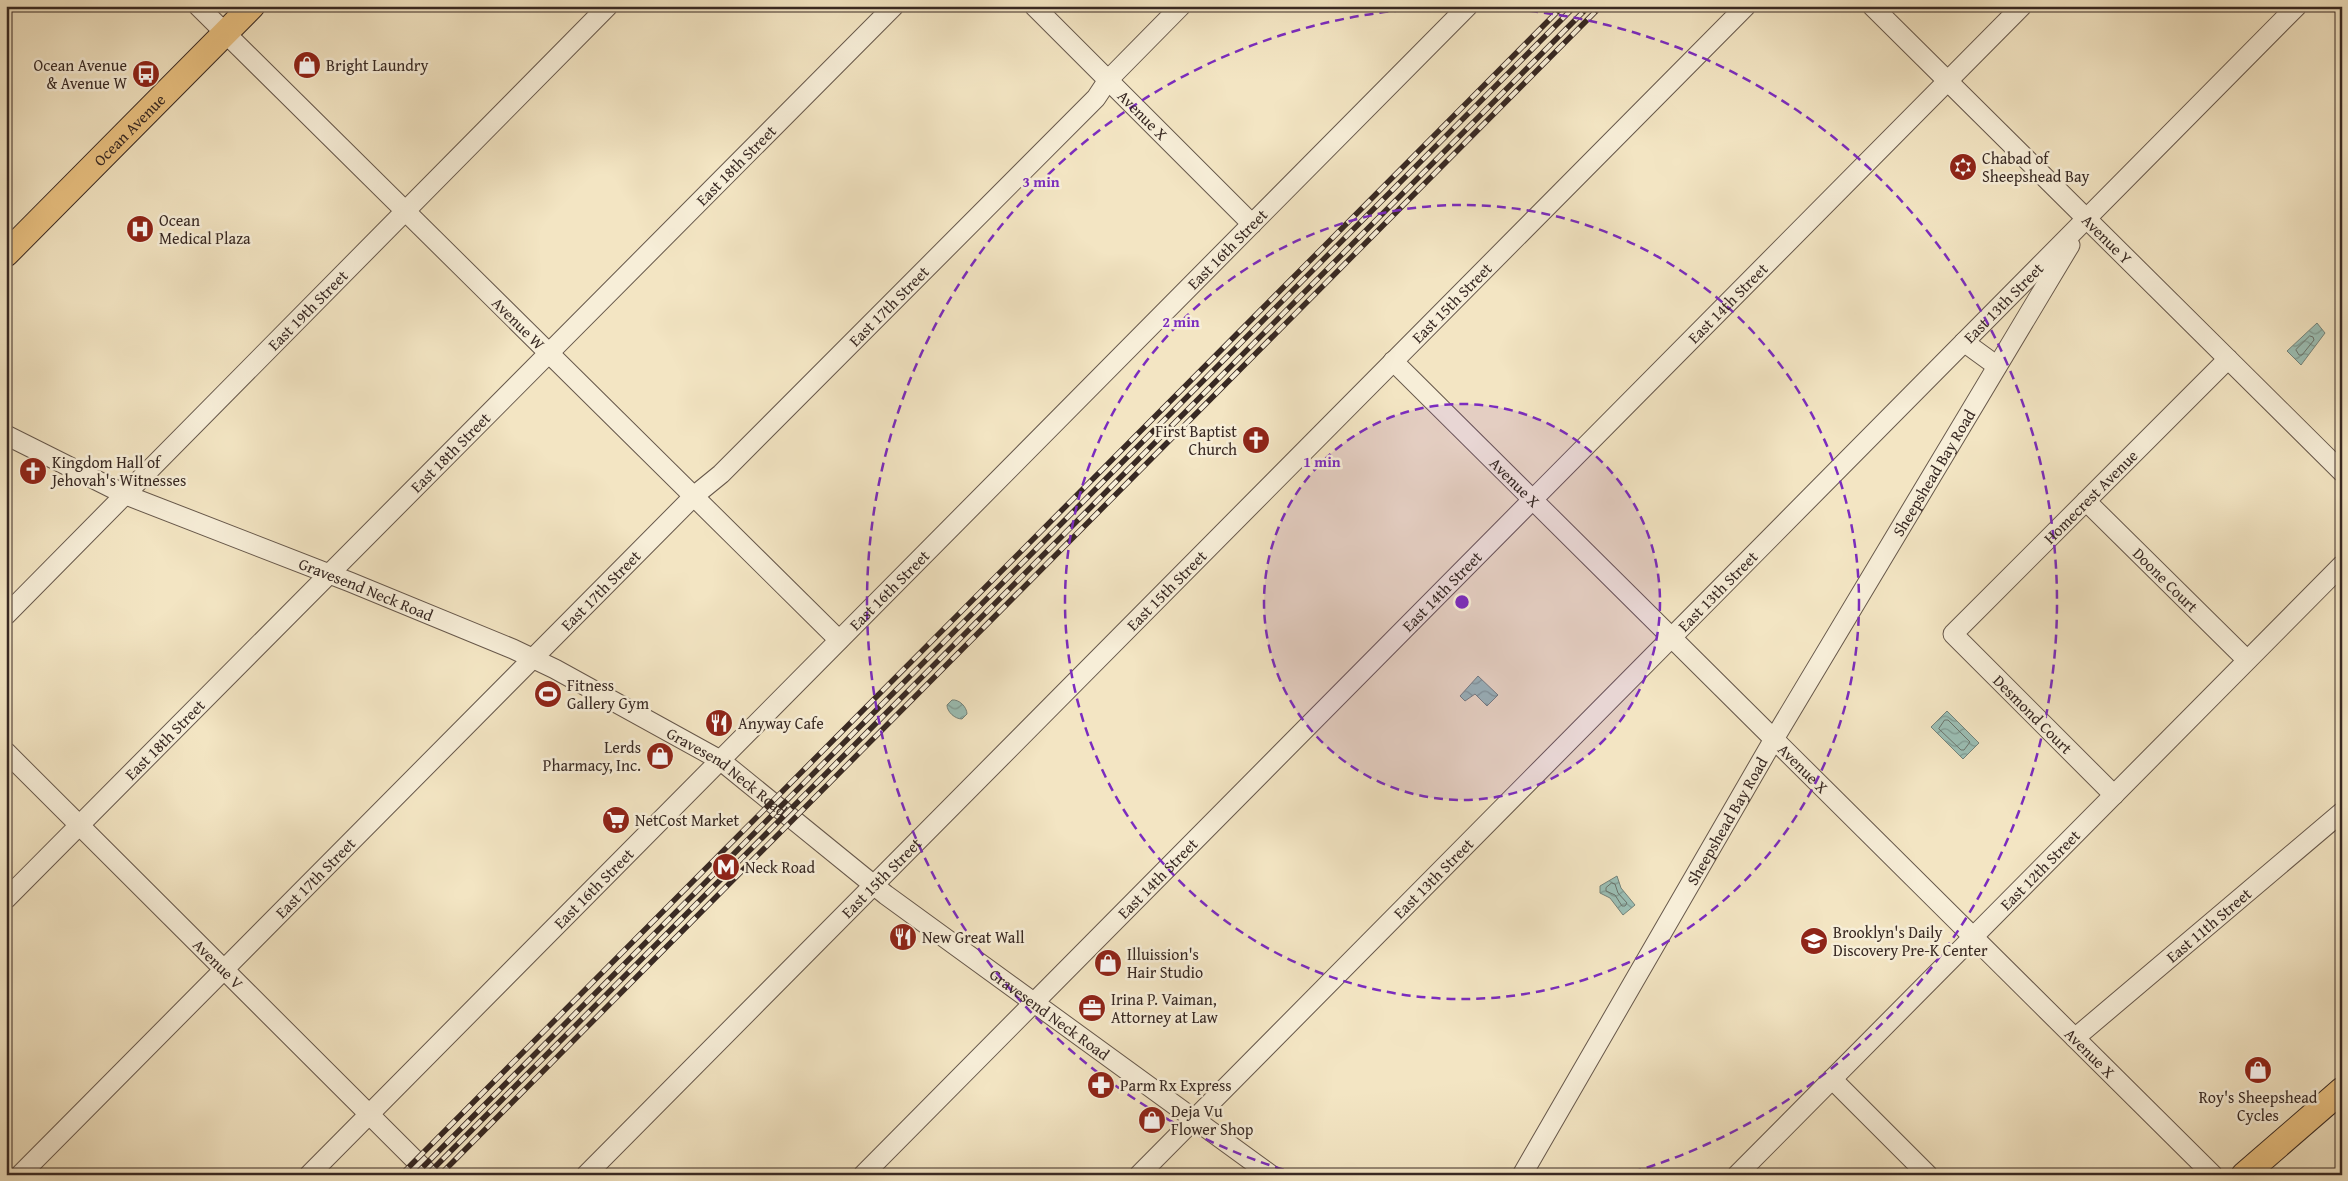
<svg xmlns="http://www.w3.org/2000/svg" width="2348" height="1181" viewBox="0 0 2348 1181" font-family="'Gentium Book Plus',serif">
<defs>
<pattern id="water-waves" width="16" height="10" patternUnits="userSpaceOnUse" patternTransform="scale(1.25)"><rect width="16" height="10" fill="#9bbfb5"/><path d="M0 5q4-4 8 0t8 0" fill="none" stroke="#7f9b93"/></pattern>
</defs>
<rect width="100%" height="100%" fill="#f3e5c3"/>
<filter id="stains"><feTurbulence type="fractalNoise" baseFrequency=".004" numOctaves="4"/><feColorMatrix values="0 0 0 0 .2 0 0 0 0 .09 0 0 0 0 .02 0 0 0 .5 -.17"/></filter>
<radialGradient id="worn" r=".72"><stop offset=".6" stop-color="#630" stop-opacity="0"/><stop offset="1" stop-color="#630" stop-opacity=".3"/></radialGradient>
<!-- water -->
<g fill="url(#water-waves)" stroke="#73837b">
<path d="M 2317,323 L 2325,333 L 2301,365 L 2287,351 Z"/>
<path d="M 1478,676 L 1498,695 L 1487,706 L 1475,694 L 1465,701 L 1460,696 Z"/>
<path d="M 952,700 C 959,699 967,707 967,714 L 962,719 C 955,719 947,712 947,705 Z"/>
<path d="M 1947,711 L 1979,743 L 1963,759 L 1931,727 Z"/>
<path d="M 1617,876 L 1621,888 L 1635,905 L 1623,915 L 1610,898 L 1600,893 L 1600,886 Z"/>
</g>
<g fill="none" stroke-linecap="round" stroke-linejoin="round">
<!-- shore -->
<g stroke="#6a746c" stroke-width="1">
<path d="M 2310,336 L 2313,337 L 2314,340 L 2302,355 L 2299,355 L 2296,350 Z"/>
<path d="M 1945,720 L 1948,720 L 1970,742 L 1964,750 L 1961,750 L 1939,729 Z"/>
<path d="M 1612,883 L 1615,884 L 1618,893 L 1627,903 L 1625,906 L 1622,906 L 1615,895 L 1606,891 L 1606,888 Z"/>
</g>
<!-- minor casing -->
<g stroke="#67584b" stroke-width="21">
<g id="minor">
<path id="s1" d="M 198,6 L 839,640"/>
<path id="s2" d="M 1034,6 L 1252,224"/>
<path id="s3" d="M 1872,6 L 2342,472"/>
<path d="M 1964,342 L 1997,366"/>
<path id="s4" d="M 1393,361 L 2213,1175"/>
<path id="s5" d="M 6,435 L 126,495 L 350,582 L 513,649 L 555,669 L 720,760 L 886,895 L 1271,1175"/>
<path id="s6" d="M 2086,501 L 2247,660"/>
<path id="s7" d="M 6,615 L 608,6"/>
<path id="s8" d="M 6,752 L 430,1175"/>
<path id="s9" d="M 2114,795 L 1953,634 L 2228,359"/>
<path id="s10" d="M 6,899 L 894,6"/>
<path id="s11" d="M 2075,1038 L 2342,812"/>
<path d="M 1832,1079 L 1928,1175"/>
<path id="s12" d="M 20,1175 L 694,496 L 721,474 L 1096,98 L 1108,80 L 1181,6"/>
<path id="s13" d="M 309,1175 L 1468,6"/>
<path id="s14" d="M 586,1175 L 1746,6"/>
<path id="s15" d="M 863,1175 L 2022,6"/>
<path id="s16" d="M 1139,1175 L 2297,6"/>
<path id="s17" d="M 1522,1175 L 1774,739 L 2070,245"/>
<path id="s18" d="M 1737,1175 L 2342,565"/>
</g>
</g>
<!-- major casing -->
<g stroke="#382923" stroke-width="27">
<g id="major">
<path id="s19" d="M 6,254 L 252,6"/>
<path d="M 2244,1175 L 2342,1090"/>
</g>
</g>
<!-- minor -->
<use href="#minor" stroke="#f7eed8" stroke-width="19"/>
<!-- major -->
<use href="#major" stroke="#eac282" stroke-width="25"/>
<!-- rail casing -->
<g stroke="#382923" stroke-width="5.5">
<g id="rail">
<path d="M 401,1175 L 1563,6"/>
<path d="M 415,1175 L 1575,6"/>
<path d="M 427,1175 L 1589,6"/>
<path d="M 440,1175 L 1601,6"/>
</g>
</g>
<!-- rail -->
<use href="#rail" stroke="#f7eed8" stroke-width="4" stroke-dasharray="11" stroke-linecap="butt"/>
</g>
<!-- distance rings -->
<circle cx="1462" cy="602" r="198" fill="#7b2cbf" fill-opacity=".12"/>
<g fill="none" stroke="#7b2cbf" stroke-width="2.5" stroke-dasharray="9 6">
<circle cx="1462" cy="602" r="198"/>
<circle cx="1462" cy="602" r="397"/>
<path d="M1298 1174A595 595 0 1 1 1626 1174"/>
</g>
<!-- icons -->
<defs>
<g id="shop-disc" transform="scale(1.4375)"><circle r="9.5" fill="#8f2418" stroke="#f7eed8"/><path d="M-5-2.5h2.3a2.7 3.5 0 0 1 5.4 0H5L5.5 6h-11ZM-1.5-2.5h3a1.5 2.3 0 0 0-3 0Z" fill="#fff"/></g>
<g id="bus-disc" transform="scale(1.4375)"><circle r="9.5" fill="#8f2418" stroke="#f7eed8"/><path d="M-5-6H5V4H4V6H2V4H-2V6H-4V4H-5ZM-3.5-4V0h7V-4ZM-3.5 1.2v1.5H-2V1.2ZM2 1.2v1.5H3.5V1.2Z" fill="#fff"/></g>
<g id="synagogue-disc" transform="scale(1.4375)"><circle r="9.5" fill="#8f2418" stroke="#f7eed8"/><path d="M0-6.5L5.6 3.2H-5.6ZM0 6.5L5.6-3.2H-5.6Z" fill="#fff"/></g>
<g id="hospital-disc" transform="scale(1.4375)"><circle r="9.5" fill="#8f2418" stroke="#f7eed8"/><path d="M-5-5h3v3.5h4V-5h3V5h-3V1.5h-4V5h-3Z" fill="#fff"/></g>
<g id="church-disc" transform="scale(1.4375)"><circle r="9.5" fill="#8f2418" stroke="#f7eed8"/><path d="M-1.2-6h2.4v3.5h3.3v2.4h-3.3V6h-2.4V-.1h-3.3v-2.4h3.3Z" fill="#fff"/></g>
<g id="stadium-disc" transform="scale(1.4375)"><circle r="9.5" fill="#8f2418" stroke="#f7eed8"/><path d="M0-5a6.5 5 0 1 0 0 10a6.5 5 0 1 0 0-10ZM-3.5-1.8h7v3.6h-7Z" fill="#fff"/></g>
<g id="restaurant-disc" transform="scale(1.4375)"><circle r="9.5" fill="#8f2418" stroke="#f7eed8"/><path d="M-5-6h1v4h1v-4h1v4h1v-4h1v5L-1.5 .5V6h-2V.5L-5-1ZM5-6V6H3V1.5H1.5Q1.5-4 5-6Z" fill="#fff"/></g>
<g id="supermarket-disc" transform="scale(1.4375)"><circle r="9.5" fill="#8f2418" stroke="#f7eed8"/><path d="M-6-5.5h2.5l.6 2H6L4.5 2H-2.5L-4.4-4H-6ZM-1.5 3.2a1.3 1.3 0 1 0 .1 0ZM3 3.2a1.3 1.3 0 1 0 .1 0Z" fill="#fff"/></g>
<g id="metro-disc" transform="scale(1.4375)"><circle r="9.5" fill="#8f2418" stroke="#f7eed8"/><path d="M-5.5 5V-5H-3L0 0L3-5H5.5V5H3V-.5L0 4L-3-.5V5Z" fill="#fff"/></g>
<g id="school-disc" transform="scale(1.4375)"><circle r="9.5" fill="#8f2418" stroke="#f7eed8"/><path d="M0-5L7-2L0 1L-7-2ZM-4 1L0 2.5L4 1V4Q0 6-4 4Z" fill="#fff"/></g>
<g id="office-disc" transform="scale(1.4375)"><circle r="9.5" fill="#8f2418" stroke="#f7eed8"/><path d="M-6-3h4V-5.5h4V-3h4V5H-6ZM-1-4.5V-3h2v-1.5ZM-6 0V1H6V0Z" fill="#fff"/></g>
<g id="pharmacy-disc" transform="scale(1.4375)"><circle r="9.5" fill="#8f2418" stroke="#f7eed8"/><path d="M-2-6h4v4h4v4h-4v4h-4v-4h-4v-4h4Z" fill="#fff"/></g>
</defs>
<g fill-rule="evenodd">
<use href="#shop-disc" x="307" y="65"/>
<use href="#bus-disc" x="146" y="74"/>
<use href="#synagogue-disc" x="1963" y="167"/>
<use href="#hospital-disc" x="140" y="229"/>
<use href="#church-disc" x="1256" y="440"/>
<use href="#church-disc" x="33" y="471"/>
<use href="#stadium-disc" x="548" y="694"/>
<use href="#restaurant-disc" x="719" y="723"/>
<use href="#shop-disc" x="660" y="756"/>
<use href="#supermarket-disc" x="616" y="820"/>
<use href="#metro-disc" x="726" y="867"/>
<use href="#restaurant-disc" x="903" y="937"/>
<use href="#school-disc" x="1814" y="941"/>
<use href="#shop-disc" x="1108" y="963"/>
<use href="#office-disc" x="1092" y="1008"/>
<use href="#shop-disc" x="2258" y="1070"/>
<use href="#pharmacy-disc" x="1101" y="1085"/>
<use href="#shop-disc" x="1152" y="1120"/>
</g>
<g text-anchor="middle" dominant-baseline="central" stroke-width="5" stroke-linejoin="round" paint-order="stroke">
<!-- poi labels -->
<g font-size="16" fill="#382923" stroke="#f7eed8" text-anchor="start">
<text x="127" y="65" text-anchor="end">Ocean Avenue<tspan x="127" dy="18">&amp; Avenue W</tspan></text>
<text x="326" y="65">Bright Laundry</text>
<text x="1982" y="158">Chabad of<tspan x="1982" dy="18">Sheepshead Bay</tspan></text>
<text x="159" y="220">Ocean<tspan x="159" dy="18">Medical Plaza</tspan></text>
<text x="1237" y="431" text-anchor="end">First Baptist<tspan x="1237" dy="18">Church</tspan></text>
<text x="52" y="462">Kingdom Hall of<tspan x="52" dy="18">Jehovah's Witnesses</tspan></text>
<text x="567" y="685">Fitness<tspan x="567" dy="18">Gallery Gym</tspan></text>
<text x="738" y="723">Anyway Cafe</text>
<text x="641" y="747" text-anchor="end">Lerds<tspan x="641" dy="18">Pharmacy, Inc.</tspan></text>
<text x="635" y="820">NetCost Market</text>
<text x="745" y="867">Neck Road</text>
<text x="1833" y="932">Brooklyn's Daily<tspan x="1833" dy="18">Discovery Pre-K Center</tspan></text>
<text x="922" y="937">New Great Wall</text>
<text x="1127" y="954">Illuission's<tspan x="1127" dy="18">Hair Studio</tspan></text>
<text x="1111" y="999">Irina P. Vaiman,<tspan x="1111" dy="18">Attorney at Law</tspan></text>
<text x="1120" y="1085">Parm Rx Express</text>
<text x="2258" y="1097" text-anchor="middle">Roy's Sheepshead<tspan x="2258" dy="18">Cycles</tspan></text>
<text x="1171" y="1111">Deja Vu<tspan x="1171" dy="18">Flower Shop</tspan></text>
</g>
<!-- street labels -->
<g font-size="16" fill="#382923" stroke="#f7eed8">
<text stroke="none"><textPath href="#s2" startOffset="154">Avenue X</textPath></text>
<text stroke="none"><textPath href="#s19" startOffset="175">Ocean Avenue</textPath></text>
<text stroke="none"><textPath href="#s10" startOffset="1035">East 18th Street</textPath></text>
<text stroke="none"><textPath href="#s3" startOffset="331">Avenue Y</textPath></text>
<text stroke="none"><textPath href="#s13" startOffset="1304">East 16th Street</textPath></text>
<text stroke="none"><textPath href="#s16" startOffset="1228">East 13th Street</textPath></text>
<text stroke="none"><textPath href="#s14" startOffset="1229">East 15th Street</textPath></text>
<text stroke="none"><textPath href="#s15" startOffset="1228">East 14th Street</textPath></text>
<text stroke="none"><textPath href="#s12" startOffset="1229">East 17th Street</textPath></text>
<text stroke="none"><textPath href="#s7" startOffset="429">East 19th Street</textPath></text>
<text stroke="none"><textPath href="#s1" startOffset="451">Avenue W</textPath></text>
<text stroke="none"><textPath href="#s10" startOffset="630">East 18th Street</textPath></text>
<text stroke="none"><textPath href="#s17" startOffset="814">Sheepshead Bay Road</textPath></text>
<text stroke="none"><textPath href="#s4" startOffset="172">Avenue X</textPath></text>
<text stroke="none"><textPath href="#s9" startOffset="422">Homecrest Avenue</textPath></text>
<text stroke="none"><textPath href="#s6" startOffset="112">Doone Court</textPath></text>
<text stroke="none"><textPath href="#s5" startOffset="392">Gravesend Neck Road</textPath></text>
<text stroke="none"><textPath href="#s12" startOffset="824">East 17th Street</textPath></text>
<text stroke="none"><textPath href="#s13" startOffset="824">East 16th Street</textPath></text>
<text stroke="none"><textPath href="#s14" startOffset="824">East 15th Street</textPath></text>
<text stroke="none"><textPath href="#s15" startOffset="822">East 14th Street</textPath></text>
<text stroke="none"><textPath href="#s16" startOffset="822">East 13th Street</textPath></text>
<text transform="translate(2033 714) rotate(45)">Desmond Court</text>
<text stroke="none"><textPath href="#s10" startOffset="225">East 18th Street</textPath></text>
<text stroke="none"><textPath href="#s4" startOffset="578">Avenue X</textPath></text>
<text stroke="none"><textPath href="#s5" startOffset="798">Gravesend Neck Road</textPath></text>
<text stroke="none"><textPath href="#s17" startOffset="409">Sheepshead Bay Road</textPath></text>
<text stroke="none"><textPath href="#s18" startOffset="430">East 12th Street</textPath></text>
<text stroke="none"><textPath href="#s14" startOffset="419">East 15th Street</textPath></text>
<text stroke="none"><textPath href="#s12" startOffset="419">East 17th Street</textPath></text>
<text stroke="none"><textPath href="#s15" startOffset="418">East 14th Street</textPath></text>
<text stroke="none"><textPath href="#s16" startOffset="418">East 13th Street</textPath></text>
<text stroke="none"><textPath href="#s13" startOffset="404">East 16th Street</textPath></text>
<text stroke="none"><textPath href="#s11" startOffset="175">East 11th Street</textPath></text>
<text stroke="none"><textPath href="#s8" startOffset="300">Avenue V</textPath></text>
<text stroke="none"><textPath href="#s5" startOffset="1202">Gravesend Neck Road</textPath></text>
<text stroke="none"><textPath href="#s4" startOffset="982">Avenue X</textPath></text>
</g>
</g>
<circle cx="1462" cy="602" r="8" fill="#7b2cbf" stroke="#f7eed8" stroke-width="2.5"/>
<g font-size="15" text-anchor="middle" font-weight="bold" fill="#7b2cbf" stroke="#f7eed8" stroke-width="5" stroke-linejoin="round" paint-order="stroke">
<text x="1041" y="187">3 min</text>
<text x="1181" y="327">2 min</text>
<text x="1322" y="467">1 min</text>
</g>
<!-- margin -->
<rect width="2348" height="1181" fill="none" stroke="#f3e5c3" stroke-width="25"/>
<rect x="8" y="8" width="2333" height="1166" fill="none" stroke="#382923" stroke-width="2.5"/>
<rect x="12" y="12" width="2323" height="1156" fill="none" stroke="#382923"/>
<rect width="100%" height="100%" filter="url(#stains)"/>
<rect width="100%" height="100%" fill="url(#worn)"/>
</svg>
